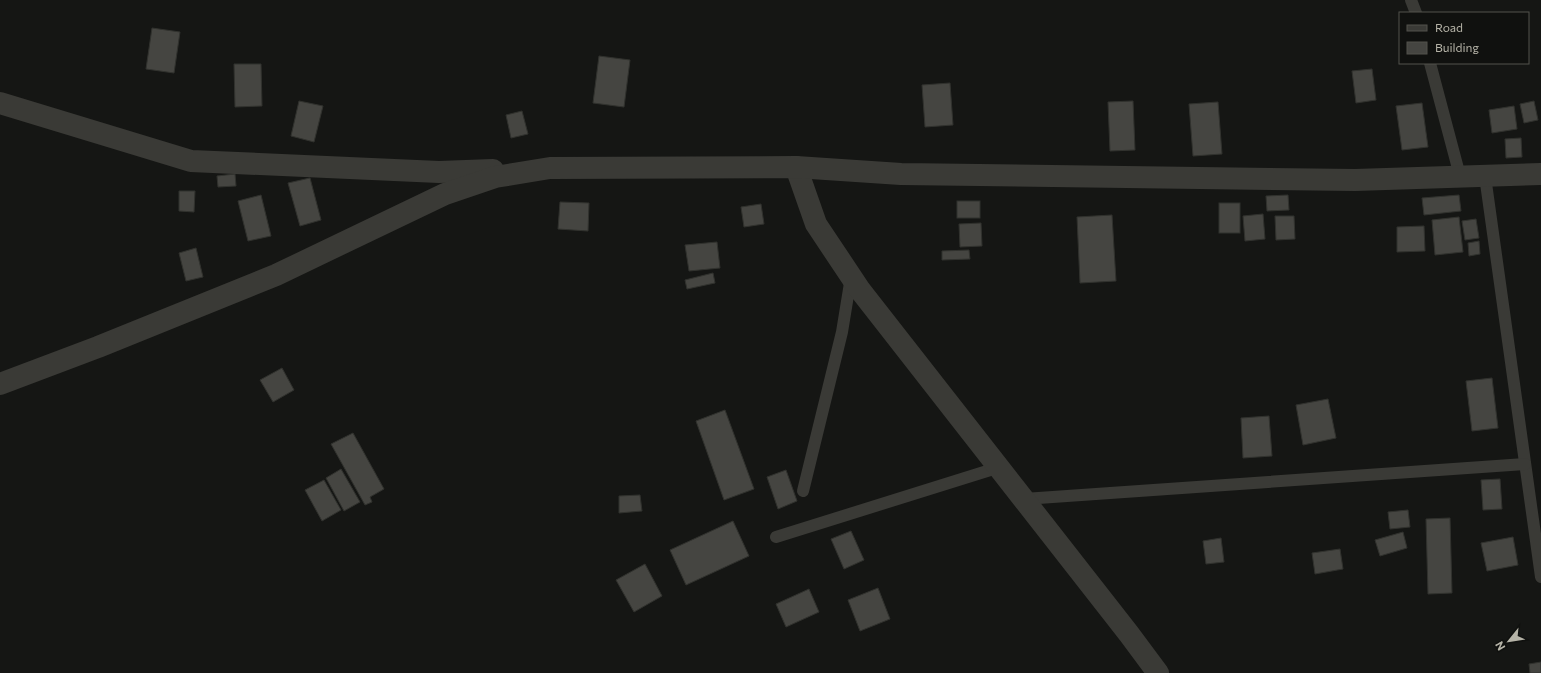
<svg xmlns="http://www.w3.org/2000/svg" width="1541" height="673" viewBox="0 0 1541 673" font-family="Commissioner,sans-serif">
<rect width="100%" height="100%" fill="#151614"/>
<!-- building -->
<g fill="#454541" stroke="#31322e">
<path d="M 152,28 L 180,32 L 174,73 L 146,69 Z"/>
<path d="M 599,56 L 630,60 L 624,107 L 593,103 Z"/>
<path d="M 234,64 L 261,64 L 262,106 L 235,107 Z"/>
<path d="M 1372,69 L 1376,100 L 1356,103 L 1352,71 Z"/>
<path d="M 950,83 L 953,125 L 925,127 L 922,85 Z"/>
<path d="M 299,101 L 323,106 L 314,142 L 291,136 Z"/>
<path d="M 1133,101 L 1135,150 L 1110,151 L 1108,102 Z"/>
<path d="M 1534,101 L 1538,120 L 1524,123 L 1520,104 Z"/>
<path d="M 1218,102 L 1222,154 L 1193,156 L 1189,104 Z"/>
<path d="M 1422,103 L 1428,147 L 1402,150 L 1396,106 Z"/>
<path d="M 1514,106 L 1517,129 L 1492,133 L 1489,110 Z"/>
<path d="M 522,111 L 528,134 L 511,138 L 506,115 Z"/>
<path d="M 1521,138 L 1522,157 L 1506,158 L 1505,139 Z"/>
<path d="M 235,174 L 236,186 L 218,187 L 217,176 Z"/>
<path d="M 310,178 L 321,220 L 300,226 L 288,183 Z"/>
<path d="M 179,191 L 195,191 L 194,212 L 179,211 Z"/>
<path d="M 261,195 L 271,236 L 248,241 L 238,201 Z"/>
<path d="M 1288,195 L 1289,210 L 1267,211 L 1266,196 Z"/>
<path d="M 1459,195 L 1461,211 L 1424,215 L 1422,198 Z"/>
<rect x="957" y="201" width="23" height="17"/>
<path d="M 560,202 L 589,203 L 588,231 L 558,229 Z"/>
<rect x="1219" y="203" width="21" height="30"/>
<path d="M 761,204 L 764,224 L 744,227 L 741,207 Z"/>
<path d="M 1263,214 L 1265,239 L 1245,241 L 1243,216 Z"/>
<path d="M 1112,215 L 1116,281 L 1080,283 L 1077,217 Z"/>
<path d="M 1275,216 L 1294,216 L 1295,239 L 1276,240 Z"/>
<path d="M 1459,217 L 1463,252 L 1435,255 L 1432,220 Z"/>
<path d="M 1476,219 L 1479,238 L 1465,240 L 1462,221 Z"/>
<path d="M 981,223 L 982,246 L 960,247 L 959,224 Z"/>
<path d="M 1424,226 L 1425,251 L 1397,252 L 1397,227 Z"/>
<path d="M 1479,241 L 1480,254 L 1469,256 L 1468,243 Z"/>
<path d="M 717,242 L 720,268 L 689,271 L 685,245 Z"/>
<path d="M 196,248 L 203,277 L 186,281 L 179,253 Z"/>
<path d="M 969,250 L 970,259 L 942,260 L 942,251 Z"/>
<path d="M 713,273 L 715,283 L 687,289 L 685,280 Z"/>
<path d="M 282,368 L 294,390 L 273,402 L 260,380 Z"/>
<path d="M 1492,378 L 1498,428 L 1472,431 L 1466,381 Z"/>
<path d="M 1328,399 L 1336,438 L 1303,445 L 1296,405 Z"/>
<path d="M 725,410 L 754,489 L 724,500 L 696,421 Z"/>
<path d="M 1269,416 L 1272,456 L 1243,458 L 1241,418 Z"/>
<path d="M 353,433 L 384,489 L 370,497 L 372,502 L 365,505 L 331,444 Z"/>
<path d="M 341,469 L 360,502 L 344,511 L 326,478 Z"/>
<path d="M 786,470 L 797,501 L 778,509 L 767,477 Z"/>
<path d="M 1500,479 L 1502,509 L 1483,510 L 1481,480 Z"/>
<path d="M 324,480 L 341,510 L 322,521 L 305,490 Z"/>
<path d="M 640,495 L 642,511 L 619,513 L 619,496 Z"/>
<path d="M 1408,510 L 1410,527 L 1390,529 L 1388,512 Z"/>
<path d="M 1450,518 L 1452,593 L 1428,594 L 1426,519 Z"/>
<path d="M 733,521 L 749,556 L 686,585 L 670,550 Z"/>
<path d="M 851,531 L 864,560 L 844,569 L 831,539 Z"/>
<path d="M 1403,532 L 1407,548 L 1380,556 L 1375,540 Z"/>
<path d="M 1513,537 L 1518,565 L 1487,571 L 1481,543 Z"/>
<path d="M 1221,538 L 1224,562 L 1206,564 L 1203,541 Z"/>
<path d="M 1340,549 L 1343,569 L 1315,574 L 1312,553 Z"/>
<path d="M 645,564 L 662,596 L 634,612 L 616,580 Z"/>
<path d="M 878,588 L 890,619 L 860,631 L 848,600 Z"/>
<path d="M 809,589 L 819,612 L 786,627 L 776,604 Z"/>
<path d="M 1541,662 L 1541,673 L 1530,673 L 1529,664 Z"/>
</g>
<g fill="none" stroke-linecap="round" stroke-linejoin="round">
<!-- lane -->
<g stroke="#3a3a36" stroke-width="12">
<path d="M 1411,0 L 1416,13"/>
<path d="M 1430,63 L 1460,176"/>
<path d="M 1485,176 L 1541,577"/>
<path d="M 803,491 L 842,332 L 851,277"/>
<path d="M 1024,499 L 1525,464"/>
<path d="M 776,537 L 1000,467"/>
</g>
<!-- street -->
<g stroke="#3a3a36" stroke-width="22">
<path d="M 0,103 L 191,161 L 439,172 L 493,170"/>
<path d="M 796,167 L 816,224 L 860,290 L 1129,634 L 1158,673"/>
<path d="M 0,384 L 98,347 L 276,275 L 445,194 L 495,177 L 550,168 L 796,167 L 901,174 L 1355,180 L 1541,174"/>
</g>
</g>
<!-- legend -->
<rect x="1399" y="12" width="130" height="52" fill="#10110f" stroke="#52524c"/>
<rect x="1407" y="25" width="20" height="6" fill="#3a3a36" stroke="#52524c"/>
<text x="1435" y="32" font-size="12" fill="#b5b3a7">Road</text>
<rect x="1407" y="42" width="20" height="12" fill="#454541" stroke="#52524c"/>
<text x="1435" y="52" font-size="12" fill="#b5b3a7">Building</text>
<!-- north arrow -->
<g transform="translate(1509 641) rotate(240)" stroke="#10110f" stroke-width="3" paint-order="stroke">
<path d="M0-3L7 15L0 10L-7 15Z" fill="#b5b3a7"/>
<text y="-6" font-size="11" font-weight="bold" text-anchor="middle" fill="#b5b3a7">N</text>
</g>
</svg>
